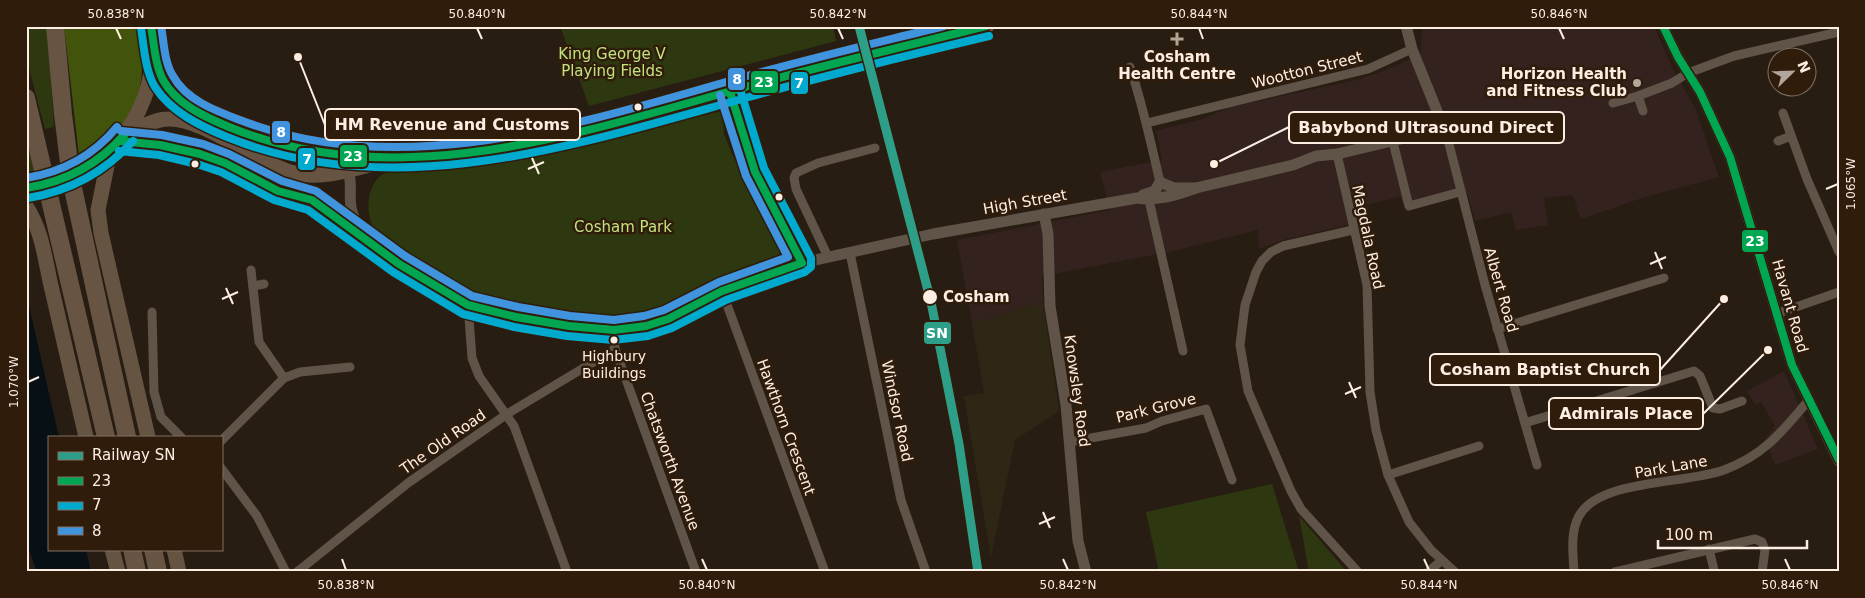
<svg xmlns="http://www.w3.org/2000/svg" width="1865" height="598" viewBox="0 0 1865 598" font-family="'DejaVu Sans',sans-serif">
<rect width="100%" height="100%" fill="#281d13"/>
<!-- commercial -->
<g fill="#34221e">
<path d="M 1422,26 L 1654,26 L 1672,67 L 1696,110 L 1719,177 L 1642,198 L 1581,219 L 1573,195 L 1544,198 L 1548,225 L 1516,230 L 1511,212 L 1475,221 L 1467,193 L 1406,212 L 1400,197 L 1356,207 L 1360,222 L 1283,240 L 1259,249 L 1258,230 L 1169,252 L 1042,276 L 1043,302 L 972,323 L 957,240 L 1110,210 L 1100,172 L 1162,160 L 1156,131 L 1202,119 L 1231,107 L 1361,79 L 1396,66 L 1421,53 Z"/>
<path d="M 1784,371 L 1818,449 L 1775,465 L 1765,439 L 1775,426 L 1761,402 L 1755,405 L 1747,391 Z"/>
</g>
<!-- industrial -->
<path fill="#2e2716" d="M 1043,302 L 1059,411 L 1015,440 L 991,557 L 964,396 L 984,393 L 972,323 Z"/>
<!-- green -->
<g fill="#2e3810">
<path d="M 26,26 L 48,26 L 54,127 L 45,129 L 26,57 Z"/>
<path d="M 560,26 L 833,26 L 836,41 L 589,106 Z"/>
<path d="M 731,108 L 751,171 L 750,172 C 737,150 730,134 729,109 Z"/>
<path d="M 722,111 L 724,134 L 732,154 L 786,253 L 713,283 L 657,313 L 628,318 L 525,308 L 478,295 L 434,273 L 374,229 C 365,213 366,185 383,174 C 390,169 434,171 447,169 C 540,158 631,132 722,111 Z"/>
<path d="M 26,140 L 36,176 L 26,177 Z"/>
<path d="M 1272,484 L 1299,572 L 1159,572 L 1146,512 Z"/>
<path d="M 1299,516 L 1347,572 L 1309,572 Z"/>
</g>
<!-- forest -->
<path fill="#42530b" d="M 64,26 L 136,26 C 148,67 143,110 111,141 C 102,150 90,157 80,164 Z"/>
<!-- water -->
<path fill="#071014" d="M 26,293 L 59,437 L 49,437 L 49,549 L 86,549 L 91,572 L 37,572 L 26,541 Z"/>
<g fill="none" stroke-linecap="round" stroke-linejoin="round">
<!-- minor -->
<g stroke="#605347" stroke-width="9">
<path d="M 1130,67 C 1143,105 1151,144 1160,182"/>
<path d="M 1638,96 L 1643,111"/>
<path d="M 1613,103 L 1638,96 L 1672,83 L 1688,73 L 1734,56 L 1839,32"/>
<path d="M 1783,113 L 1807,179 L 1839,252"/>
<path d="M 1147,123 L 1368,69 L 1412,49"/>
<path d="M 1434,127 L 1445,132 L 1448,140 L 1485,285 L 1537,465"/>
<path d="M 1778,141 L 1791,136"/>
<path d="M 1393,142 L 1409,206 L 1460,192"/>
<path d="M 1337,154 L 1367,285 L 1370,392 L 1376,430 L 1388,475 L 1409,522 L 1431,550 L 1455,572"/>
<path d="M 1149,200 L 1183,351"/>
<path d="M 1353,230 L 1283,246 L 1271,252 L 1262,261 L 1256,272 L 1245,305 L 1240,345 L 1248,391 L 1291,491 L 1301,509 L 1358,572"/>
<path d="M 850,253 L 901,500 L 926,572"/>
<path d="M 828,257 L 796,189 L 794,178 L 796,173 L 818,163 L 875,148"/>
<path d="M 251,270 L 259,342 L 284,378"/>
<path d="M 253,286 L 264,284"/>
<path d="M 722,291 L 825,572"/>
<path d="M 468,305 L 472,358 L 479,376 L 514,426 L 567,572"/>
<path d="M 152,312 L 154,392 L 161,417 L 181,437"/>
<path d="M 1776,314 L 1839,292"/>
<path d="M 1497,329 L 1664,278"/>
<path d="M 614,330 L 615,349 L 696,572"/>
<path d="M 1525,423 L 1694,371 L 1700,376 L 1713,408 L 1720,409 L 1742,401"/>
<path d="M 221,441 L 284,378 L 300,372 L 350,367"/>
<path d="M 1069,442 L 1146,428 L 1162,421 L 1206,409 L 1232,480"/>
<path d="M 221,468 L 257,516 L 286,572"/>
<path d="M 1388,475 L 1479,446"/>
<path d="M 1709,549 L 1714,570"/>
<path d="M 297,572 L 408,483 L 507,414 L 615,349"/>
<path d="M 1428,572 L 1441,561"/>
<path d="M 1574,572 C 1573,554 1570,532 1579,516 C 1599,479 1687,484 1724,470 C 1764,455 1781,433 1808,401"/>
<path d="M 1615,572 L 1755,539 L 1762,542 L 1765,550 L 1762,572"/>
</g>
<!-- tertiary -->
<g stroke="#605347" stroke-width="11">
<path d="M 1663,26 L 1678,57 L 1700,92 L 1730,157 L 1792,365 L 1839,461"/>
<path d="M 346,164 C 357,192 341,202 362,231"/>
<path d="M 291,173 L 312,200 L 399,264 L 468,305 L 534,320 L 614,330 L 646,326 L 668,319 L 722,291 L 802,263 L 933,234 L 1137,198 C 1157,201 1177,195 1196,188"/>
<path d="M 1143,195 L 1155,191 L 1160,182 L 1174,188 L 1196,188 L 1293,165 L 1316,156 L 1337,154 L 1426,133 L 1434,127 L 1437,111 L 1412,49 L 1406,26"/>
<path d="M 1044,214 L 1048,234 L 1050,306 L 1066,405 L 1078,541 L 1086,572"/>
</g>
<!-- primary -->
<g stroke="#665341" stroke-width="15">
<path d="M 154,42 C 156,53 158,66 162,77 C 172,104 217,122 242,132 C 407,195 588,129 750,86 C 829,65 908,46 987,26"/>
<path d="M 125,134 C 139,129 154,119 168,119 C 204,118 254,161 290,172 C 321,181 354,169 383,161"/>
<path d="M 26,188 C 108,180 164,107 151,26"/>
</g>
<!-- trunk -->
<g stroke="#665442" stroke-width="15">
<path d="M 110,151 L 98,210 L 101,233 L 148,437"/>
<path d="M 26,206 C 43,232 45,261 52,290 C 63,339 75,388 86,437"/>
<path d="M 112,549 L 118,572"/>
<path d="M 174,549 L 179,572"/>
</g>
<!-- motorway -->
<g stroke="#675443" stroke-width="18">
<path d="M 55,26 L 63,114 L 71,179 L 127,437"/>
<path d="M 26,98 L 106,437"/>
<path d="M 132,549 L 137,572"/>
<path d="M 153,549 L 158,572"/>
</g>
<!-- bus-1 casing -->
<g stroke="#301c0b" stroke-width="11">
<g id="bus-1">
<path d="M 151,26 C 154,44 155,64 163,80 C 176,104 205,117 229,127 C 397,196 580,133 745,87 C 825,65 906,46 986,26"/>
<path d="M 1663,26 L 1678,57 L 1700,92 L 1730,157 L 1792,365 L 1839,460"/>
<path d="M 120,141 L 160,145 L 200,154 L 225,163 L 278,191 L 312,200 L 399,264 L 468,305 L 516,317 L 569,326 L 614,330 L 646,326 L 668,319 L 722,291 L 802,263 L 755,172 L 730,92"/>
<path d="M 26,188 C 66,182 98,165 125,134"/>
</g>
</g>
<!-- bus-2 casing -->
<g stroke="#301c0b" stroke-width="11">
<g id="bus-2">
<path d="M 141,28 C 144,47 145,70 155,87 C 171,112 200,126 227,137 C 396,206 582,143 749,97 C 828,75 909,55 989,36"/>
<path d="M 119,151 L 159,155 L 197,164 L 221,172 L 274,200 L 308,210 L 393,272 L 463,314 L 514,327 L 567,336 L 613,340 L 648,336 L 672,328 L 726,300 L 805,272 L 811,267 L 811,258 L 764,168 L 740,89"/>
<path d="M 28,198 C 70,191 104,173 133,141"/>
</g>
</g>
<!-- bus-3 casing -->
<g stroke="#301c0b" stroke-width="11">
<g id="bus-3">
<path d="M 161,26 C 164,42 164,62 173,76 C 186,100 216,111 240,120 C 402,183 581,123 740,78 C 808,59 876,43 944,26"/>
<path d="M 121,131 L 162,135 L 203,144 L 229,154 L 282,181 L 316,191 L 405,256 L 472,296 L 518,307 L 570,316 L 614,320 L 644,316 L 664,310 L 719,282 L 788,257 L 746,176 L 720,95"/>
<path d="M 26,178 C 64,172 93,156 117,127"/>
</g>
</g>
<!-- bus-1 -->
<use href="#bus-1" stroke="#00a651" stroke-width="8"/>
<!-- bus-2 -->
<use href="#bus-2" stroke="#00a9ce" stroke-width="8"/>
<!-- bus-3 -->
<use href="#bus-3" stroke="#4094de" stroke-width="8"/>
<!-- rail-1 casing -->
<g stroke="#301c0b" stroke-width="12">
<path id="rail-1" d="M 859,26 L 931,302 L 959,444 L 978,572"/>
</g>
<!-- rail-1 -->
<use href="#rail-1" stroke="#2d9f88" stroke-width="9"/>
</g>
<!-- ticks -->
<path fill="none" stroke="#fdeee4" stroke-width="2" d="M 116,28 L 121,39M 477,28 L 482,39M 838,28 L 843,39M 1199,28 L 1203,39M 1559,28 L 1564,39M 532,158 L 539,174M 528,169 L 544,162M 1826,189 L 1838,184M 1655,252 L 1662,269M 1650,264 L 1666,257M 226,288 L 233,304M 222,299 L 238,292M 28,382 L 39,377M 1349,382 L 1356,398M 1345,394 L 1361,387M 1043,512 L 1050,528M 1039,524 L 1055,517M 342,559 L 346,570M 702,559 L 707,570M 1063,559 L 1068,570M 1424,559 L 1429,570M 1785,559 L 1790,570"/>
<!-- markers -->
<g fill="#b2a59b" stroke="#301c0b" stroke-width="2">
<path d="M1174.5 31.5h5v5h5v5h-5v5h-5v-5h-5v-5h5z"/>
<circle cx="1637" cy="83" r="5"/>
</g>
<g fill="#fdeee4" stroke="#301c0b" stroke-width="2">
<circle cx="638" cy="107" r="4.5"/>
<circle cx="195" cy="164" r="4.5"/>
<circle cx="779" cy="197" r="4.5"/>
<circle cx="930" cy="297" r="8"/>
<circle cx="614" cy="340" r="4.5"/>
</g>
<g text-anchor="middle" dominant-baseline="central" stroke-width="5" stroke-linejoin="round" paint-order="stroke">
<!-- bus labels -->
<g font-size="14" fill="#fdeee4" stroke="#301c0b">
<text x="614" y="356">Highbury<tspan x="614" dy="17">Buildings</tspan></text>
</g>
<!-- park labels -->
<g font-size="15" fill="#c1e37e" stroke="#301c0b">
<text x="612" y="54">King George V<tspan x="612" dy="17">Playing Fields</tspan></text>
<text x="623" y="227">Cosham Park</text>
</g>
<!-- poi labels -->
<g font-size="15" font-weight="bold" fill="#fdeee4" stroke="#301c0b">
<text x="1177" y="57">Cosham<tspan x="1177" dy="17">Health Centre</tspan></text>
<text x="1627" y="74" text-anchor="end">Horizon Health<tspan x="1627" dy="17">and Fitness Club</tspan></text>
</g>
<!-- street labels -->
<g font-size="15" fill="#fdeee4" stroke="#301c0b">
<text transform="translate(1307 70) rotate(-14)">Wootton Street</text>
<text transform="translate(1025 202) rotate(-10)">High Street</text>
<text transform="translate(1368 237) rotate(78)">Magdala Road</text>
<text transform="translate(1501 290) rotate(74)">Albert Road</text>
<text transform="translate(1790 306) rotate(74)">Havant Road</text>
<text transform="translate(1077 391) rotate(82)">Knowsley Road</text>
<text transform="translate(1156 408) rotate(-14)">Park Grove</text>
<text transform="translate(897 411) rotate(78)">Windsor Road</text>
<text transform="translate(786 427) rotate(70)">Hawthorn Crescent</text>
<text transform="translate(443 442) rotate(-35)">The Old Road</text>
<text transform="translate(670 461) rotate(70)">Chatsworth Avenue</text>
<text transform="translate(1671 467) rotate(-10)">Park Lane</text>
</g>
<!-- stop labels -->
<g font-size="15" font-weight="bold" fill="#fdeee4" stroke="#301c0b" text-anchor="start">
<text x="943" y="297">Cosham</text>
</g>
</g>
<!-- callouts -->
<path fill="none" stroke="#fdeee4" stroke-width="2" d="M298 57L325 125M1214 164L1289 127M1724 299L1660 370M1768 350L1703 414"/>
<g fill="#fdeee4" stroke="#301c0b" stroke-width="2">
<circle cx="298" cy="57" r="5"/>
<circle cx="1214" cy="164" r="5"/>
<circle cx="1724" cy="299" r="5"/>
<circle cx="1768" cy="350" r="5"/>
</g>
<g fill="#301c0b" stroke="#fdeee4" stroke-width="2">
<rect x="325" y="109" width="255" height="31" rx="5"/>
<rect x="1289" y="112" width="275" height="31" rx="5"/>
<rect x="1430" y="354" width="230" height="31" rx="5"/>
<rect x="1549" y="398" width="154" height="31" rx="5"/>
</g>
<g font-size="16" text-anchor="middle" font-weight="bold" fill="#fdeee4">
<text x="452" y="130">HM Revenue and Customs</text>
<text x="1426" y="133">Babybond Ultrasound Direct</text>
<text x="1545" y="375">Cosham Baptist Church</text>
<text x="1626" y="419">Admirals Place</text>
</g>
<g stroke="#301c0b" stroke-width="2">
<rect x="727" y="67" width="19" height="24" rx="5" fill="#4094de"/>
<rect x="750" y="70" width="29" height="24" rx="5" fill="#00a651"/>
<rect x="790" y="71" width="19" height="24" rx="5" fill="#00a9ce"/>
<rect x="271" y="120" width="20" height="24" rx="5" fill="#4094de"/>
<rect x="339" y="144" width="29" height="24" rx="5" fill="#00a651"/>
<rect x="297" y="147" width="19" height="24" rx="5" fill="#00a9ce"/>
<rect x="1741" y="229" width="28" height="24" rx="5" fill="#00a651"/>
<rect x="923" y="321" width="29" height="24" rx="5" fill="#2d9f88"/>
</g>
<g font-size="14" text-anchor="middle" font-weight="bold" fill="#fff">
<text x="737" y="84">8</text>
<text x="764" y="87">23</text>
<text x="799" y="88">7</text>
<text x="281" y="137">8</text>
<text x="353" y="161">23</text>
<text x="307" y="164">7</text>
<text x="1755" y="246">23</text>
<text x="937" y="338">SN</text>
</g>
<!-- border -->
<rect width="1865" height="598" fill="none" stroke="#301c0b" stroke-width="55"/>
<!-- legend -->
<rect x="48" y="436" width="175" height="115" fill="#301c0b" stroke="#827062"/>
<rect x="58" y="452" width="25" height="8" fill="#2d9f88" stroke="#827062"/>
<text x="92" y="460" font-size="15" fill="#fdeee4">Railway SN</text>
<rect x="58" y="477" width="25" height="8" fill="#00a651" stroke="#827062"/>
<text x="92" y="486" font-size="15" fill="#fdeee4">23</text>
<rect x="58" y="502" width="25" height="8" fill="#00a9ce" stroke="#827062"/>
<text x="92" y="510" font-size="15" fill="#fdeee4">7</text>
<rect x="58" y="527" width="25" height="8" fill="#4094de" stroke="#827062"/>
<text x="92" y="536" font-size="15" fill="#fdeee4">8</text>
<!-- north arrow -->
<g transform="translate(1792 72) rotate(67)"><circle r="24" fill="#301c0b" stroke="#827062"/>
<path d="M0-4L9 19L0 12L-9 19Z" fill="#b2a59b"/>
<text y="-8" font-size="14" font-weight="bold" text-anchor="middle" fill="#fdeee4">N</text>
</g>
<!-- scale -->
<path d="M1658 540v8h149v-8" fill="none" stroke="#fdeee4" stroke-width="2.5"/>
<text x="1665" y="540" font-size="15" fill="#fdeee4" stroke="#301c0b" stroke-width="4" paint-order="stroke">100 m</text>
<rect x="28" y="28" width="1810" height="542" fill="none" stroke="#fdeee4" stroke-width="2"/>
<g font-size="12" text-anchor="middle" fill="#fdeee4">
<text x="116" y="18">50.838°N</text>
<text x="477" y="18">50.840°N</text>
<text x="838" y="18">50.842°N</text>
<text x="1199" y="18">50.844°N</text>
<text x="1559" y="18">50.846°N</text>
<text transform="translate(1851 184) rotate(-90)" y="4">1.065°W</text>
<text transform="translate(14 382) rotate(-90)" y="4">1.070°W</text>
<text x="346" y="589">50.838°N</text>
<text x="707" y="589">50.840°N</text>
<text x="1068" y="589">50.842°N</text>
<text x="1429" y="589">50.844°N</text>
<text x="1790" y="589">50.846°N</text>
</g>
</svg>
